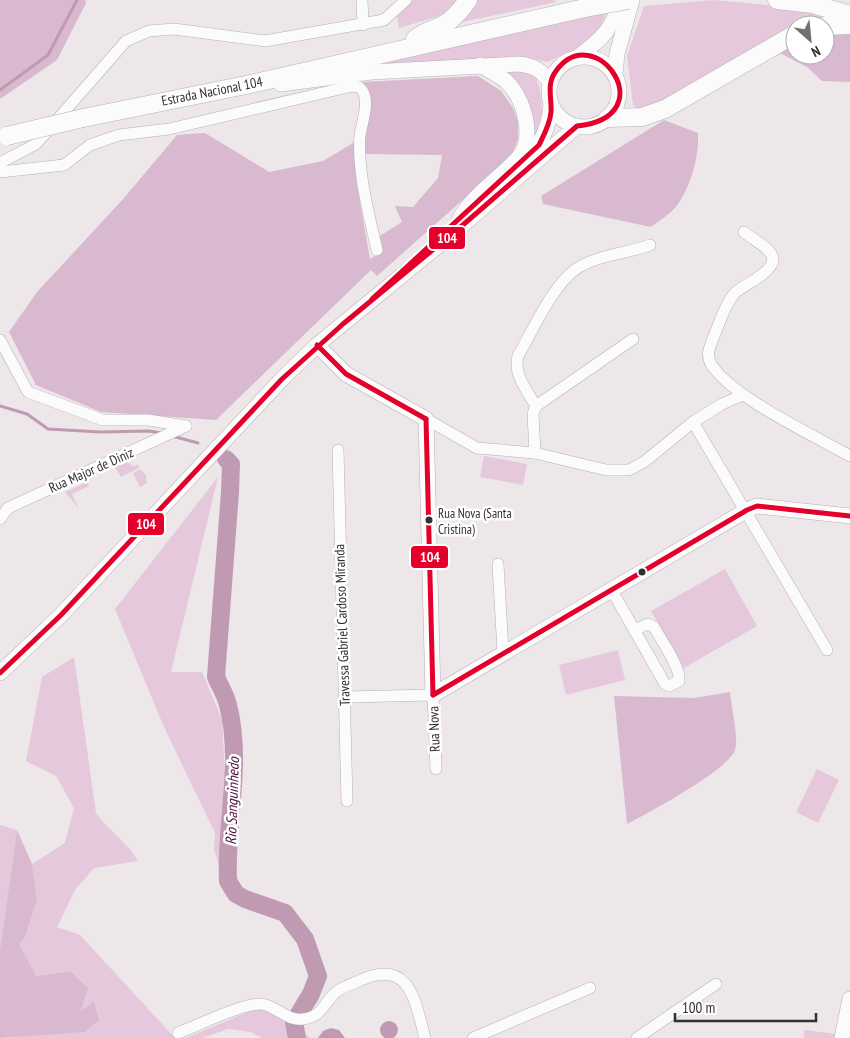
<svg xmlns="http://www.w3.org/2000/svg" width="850" height="1038" viewBox="0 0 850 1038" font-family="'PT Sans Narrow',sans-serif">
<rect width="100%" height="100%" fill="#ede7ea"/>
<!-- green -->
<g fill="#e5c8db">
<path d="M 413,0 L 458,0 L 446,14 L 399,28 L 397,16 Z"/>
<path d="M 474,0 L 552,0 L 557,2 L 458,23 Z"/>
<path d="M 574,0 L 611,0 L 599,32 L 588,43 L 547,62 L 526,57 L 328,75 L 578,16 Z"/>
<path d="M 713,0 L 780,6 L 845,20 L 795,25 L 795,31 L 666,106 L 640,110 L 633,105 L 627,56 L 644,6 Z"/>
<path d="M 519,70 L 535,75 L 540,89 L 543,121 L 531,146 L 503,71 Z"/>
<path d="M 484,456 L 527,464 L 523,485 L 480,477 Z"/>
<path d="M 124,460 L 134,467 L 138,464 L 139,468 L 121,477 L 114,466 Z"/>
<path d="M 140,469 L 146,475 L 147,483 L 140,487 L 133,473 Z"/>
<path d="M 218,477 L 171,672 L 202,672 L 222,720 L 225,775 L 223,878 L 214,849 L 215,833 L 164,727 L 115,609 Z"/>
<path d="M 87,482 L 89,486 L 72,494 L 79,509 L 65,492 Z"/>
<path d="M 725,569 L 757,626 L 684,668 L 651,611 Z"/>
<path d="M 618,650 L 625,680 L 566,695 L 559,665 Z"/>
<path d="M 74,657 L 96,813 C 109,831 127,842 138,861 L 94,868 L 75,890 L 57,927 L 80,935 L 175,1038 L 10,1038 L 80,1013 L 88,988 L 71,971 L 35,976 L 19,944 L 25,937 L 37,900 L 32,864 L 65,843 L 74,808 L 56,776 L 26,761 L 42,677 Z"/>
<path d="M 817,769 L 839,780 L 818,823 L 796,812 Z"/>
<path d="M 0,825 L 17,830 L 0,949 Z"/>
<path d="M 257,1008 L 290,1020 L 310,1038 L 262,1038 L 251,1032 L 228,1029 L 202,1038 L 186,1038 Z"/>
<path d="M 804,1030 L 837,1034 L 836,1038 L 804,1038 Z"/>
</g>
<!-- forest -->
<g fill="#d9b9cf">
<path d="M 0,0 L 85,0 L 86,3 L 57,60 L 0,99 Z"/>
<path d="M 825,32 L 850,32 L 850,82 L 822,81 L 807,67 L 776,51 L 795,42 L 795,55 L 825,55 Z"/>
<path d="M 478,76 L 501,91 L 513,108 L 518,121 L 518,139 L 511,157 L 377,276 L 371,270 L 216,420 L 101,412 L 36,385 L 9,332 L 37,292 L 124,198 L 177,135 L 205,133 L 269,172 L 323,161 L 355,142 L 357,185 L 370,259 L 380,253 L 378,237 L 402,222 L 395,206 L 413,207 L 438,178 L 442,155 L 365,154 L 363,82 Z"/>
<path d="M 664,120 L 698,133 C 699,157 692,183 678,204 C 672,213 660,220 651,227 L 543,204 L 541,196 Z"/>
<path d="M 730,692 C 731,705 739,738 735,750 C 727,771 650,812 627,824 L 614,696 L 694,698 Z"/>
<path d="M 17,830 L 32,864 L 37,900 L 25,937 L 19,944 L 36,976 L 71,971 L 88,988 L 81,1011 L 94,1002 L 99,1020 L 85,1032 L 0,1038 L 0,949 Z"/>
</g>
<!-- water -->
<g fill="#c09ab3">
<circle cx="389" cy="1030" r="9"/>
<path d="M 331,1028 L 339,1030 L 345,1038 L 318,1038 L 323,1031 Z"/>
</g>
<g fill="none" stroke-linecap="round" stroke-linejoin="round">
<!-- stream -->
<g stroke="#c09ab3" stroke-width="3">
<path d="M 0,90 L 48,55 L 77,0"/>
<path d="M 0,406 L 27,414 L 48,429 L 100,432 L 149,431 L 161,433"/>
<path d="M 172,436 L 198,443"/>
</g>
<!-- river -->
<path stroke="#c09ab3" stroke-width="18" d="M 226,459 L 231,464 L 230,492 L 216,677 C 220,686 226,696 228,705 C 243,764 225,822 228,881 L 236,894 L 245,899 L 285,913 L 305,939 L 318,976 L 311,994 L 294,1022 L 297,1038"/>
<!-- street casing -->
<g stroke="#b4b1b2" stroke-width="12">
<g id="street">
<path d="M 362,0 L 363,25"/>
<path d="M 0,163 L 36,144 L 126,41 L 149,31 L 174,29 L 265,41 L 384,20 L 406,0"/>
<path d="M 0,172 L 64,165 L 90,145 L 119,135 L 169,129 L 352,86 L 359,87 C 372,97 362,121 360,135 C 357,170 369,215 377,250"/>
<path d="M 744,232 C 751,238 761,243 768,250 C 787,269 742,284 734,294 C 724,306 720,322 714,336 C 711,345 705,354 711,364 C 731,397 815,436 850,456"/>
<path d="M 0,340 L 28,392 L 103,420 L 148,420 L 186,426"/>
<path d="M 536,406 C 527,391 513,374 518,356 C 533,330 552,286 576,269 C 597,255 626,254 650,245"/>
<path d="M 426,419 L 477,448 L 535,453 L 606,470 L 629,470 L 644,462 L 693,422 L 722,404 L 743,395"/>
<path d="M 693,422 L 827,650"/>
<path d="M 338,450 L 347,801"/>
<path d="M 535,453 L 533,414 L 536,406 L 633,339"/>
<path d="M 0,519 L 8,508 L 186,426"/>
<path d="M 498,564 L 503,652"/>
<path d="M 611,589 L 665,684 L 669,686 L 679,681 C 681,667 661,640 654,627 L 648,624 L 634,630"/>
<path d="M 345,697 L 433,695 L 436,769"/>
<path d="M 178,1033 C 197,1026 242,1003 261,1004 C 275,1005 288,1022 303,1019 C 322,1016 322,1006 334,994 C 340,987 353,984 361,980 C 410,958 415,1001 425,1038"/>
<path d="M 473,1038 L 590,988"/>
<path d="M 637,1038 L 716,984"/>
</g>
</g>
<!-- secondary casing -->
<g stroke="#b4b1b2" stroke-width="16">
<g id="secondary">
<path d="M 579,56 C 601,40 614,28 620,0"/>
<circle cx="584" cy="92" r="35"/>
<path d="M 615,73 L 617,54 L 632,0"/>
<path d="M 281,84 L 371,72 L 519,64 C 534,66 542,70 550,83"/>
<path d="M 527,159 C 542,143 549,127 551,105"/>
<path d="M 460,218 C 474,194 499,179 518,158 C 536,138 524,98 506,81 C 499,75 488,70 480,65"/>
<path d="M 317,345 L 346,374 L 426,419 L 433,695 L 747,510 L 757,506 L 850,516"/>
<path d="M 0,673 L 61,615 L 282,379 L 317,345 L 450,236 L 577,126"/>
<path d="M 842,1038 L 850,999"/>
</g>
</g>
<!-- primary casing -->
<g stroke="#b4b1b2" stroke-width="19">
<g id="primary">
<path d="M 777,0 L 813,4 L 850,15"/>
<path d="M 825,26 L 850,25"/>
<path d="M 415,39 C 424,31 433,30 443,25 C 454,19 461,10 468,0"/>
<path d="M 83,118 L 246,85 L 585,8"/>
<path d="M 608,118 L 642,117 L 665,109 L 795,34"/>
</g>
</g>
<!-- street -->
<use href="#street" stroke="#fcfbfc" stroke-width="11"/>
<!-- secondary -->
<use href="#secondary" stroke="#fcfbfc" stroke-width="15"/>
<!-- primary -->
<use href="#primary" stroke="#fcfbfc" stroke-width="18"/>
<!-- primary-bridge casing -->
<g stroke="#b4b1b2" stroke-width="19" stroke-linecap="butt">
<g id="primary-bridge">
<path d="M 585,8 L 629,0"/>
<path d="M 7,136 L 83,118"/>
</g>
</g>
<!-- primary-bridge -->
<use href="#primary-bridge" stroke="#fcfbfc" stroke-width="18"/>
<!-- bus-1 casing -->
<g stroke="#fff" stroke-width="9">
<g id="bus-1">
<path d="M 317,345 L 346,374 L 426,419"/>
<path d="M 426,419 L 433,695"/>
<path d="M 0,673 L 61,615 L 282,379 L 343,324 L 464,224 L 577,126 C 666,117 595,17 556,71 C 546,84 552,98 551,112 C 550,124 544,135 539,145 L 372,299"/>
<path d="M 433,695 L 747,510 L 757,506 L 850,516"/>
</g>
</g>
<!-- bus-1 -->
<use href="#bus-1" stroke="#e4002b" stroke-width="5"/>
</g>
<!-- markers -->
<g fill="#333032" stroke="#fff" stroke-width="2">
<circle cx="429" cy="520" r="4.5"/>
<circle cx="642" cy="572" r="4.5"/>
</g>
<g text-anchor="middle" dominant-baseline="central" stroke-width="5" stroke-linejoin="round" paint-order="stroke">
<!-- bus labels -->
<g font-size="13" fill="#333032" stroke="#fff" text-anchor="start">
<text x="438" y="513">Rua Nova (Santa<tspan x="438" dy="16">Cristina)</tspan></text>
</g>
<!-- street labels -->
<g font-size="14" fill="#333032" stroke="#fff">
<text transform="translate(212 91) rotate(-11)">Estrada Nacional 104</text>
<text transform="translate(91 470) rotate(-24)">Rua Major de Diniz</text>
<text transform="translate(342 625) rotate(-92)">Travessa Gabriel Cardoso Miranda</text>
<text transform="translate(434 729) rotate(-92)">Rua Nova</text>
</g>
<!-- water labels -->
<g font-size="15" font-style="italic" fill="#4f1041" stroke="#fff">
<text transform="translate(232 801) rotate(-88)">Rio Sanguinhedo</text>
</g>
</g>
<g stroke="#fff" stroke-width="2">
<rect x="428" y="226" width="38" height="24" rx="5" fill="#e4002b"/>
<rect x="127" y="512" width="38" height="24" rx="5" fill="#e4002b"/>
<rect x="410" y="545" width="39" height="24" rx="5" fill="#e4002b"/>
</g>
<g font-size="14" text-anchor="middle" font-weight="bold" fill="#fff">
<text x="447" y="243">104</text>
<text x="146" y="529">104</text>
<text x="430" y="562">104</text>
</g>
<!-- north arrow -->
<g transform="translate(810 40) rotate(153)"><circle r="24" fill="#ffffff" stroke="#adacad"/>
<path d="M0-4L9 19L0 12L-9 19Z" fill="#747072"/>
<text y="-8" font-size="14" font-weight="bold" text-anchor="middle" fill="#333032">N</text>
</g>
<!-- scale -->
<path d="M675 1013v8h141v-8" fill="none" stroke="#333032" stroke-width="2.5"/>
<text x="682" y="1013" font-size="15" fill="#333032" stroke="#ffffff" stroke-width="4" paint-order="stroke">100 m</text>
</svg>
